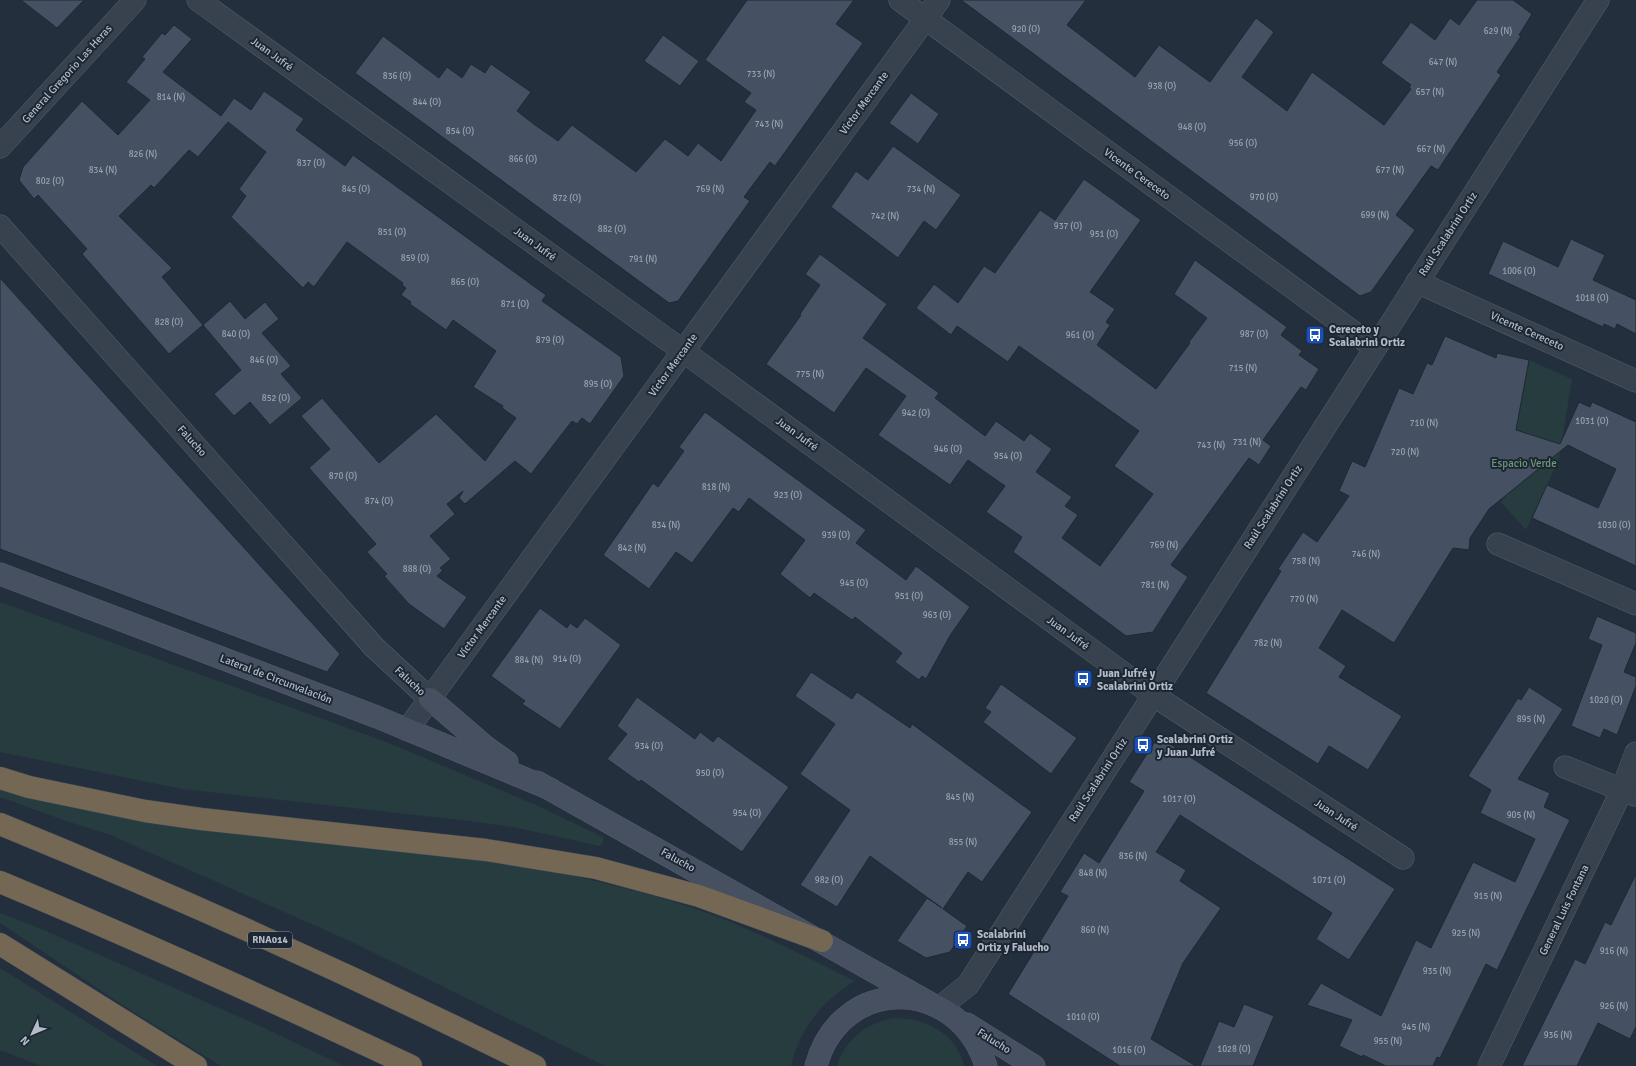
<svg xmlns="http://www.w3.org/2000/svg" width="1636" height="1066" viewBox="0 0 1636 1066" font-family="Signika,sans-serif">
<rect width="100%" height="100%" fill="#242f3e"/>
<!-- green -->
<g fill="#263c3f">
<path d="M 1529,360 L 1572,379 L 1559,459 L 1526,530 L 1501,502 L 1510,489 L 1515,434 Z"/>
<path d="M 0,602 L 389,743 L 536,805 L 603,837 L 603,842 L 600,846 L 518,828 L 469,821 L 182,789 L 0,752 Z"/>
<path d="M 0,789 L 531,867 C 587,879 645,891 699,910 C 753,929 804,956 855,981 C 822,1001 800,1028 791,1066 L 605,1066 L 352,942 L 108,834 L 66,821 L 0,797 Z"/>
<path d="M 0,913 L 37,927 L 262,1027 L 344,1066 L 221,1066 L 124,1006 L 0,923 Z"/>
<path d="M 0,968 L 157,1066 L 41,1066 L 0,1050 Z"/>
<path d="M 894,1018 C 926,1018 956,1033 964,1066 L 837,1066 C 846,1038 867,1023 894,1018 Z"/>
</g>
<!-- building -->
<g fill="#455162" stroke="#1f2835">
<path d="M 21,0 L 84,0 L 57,28 Z"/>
<path d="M 747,0 L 854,0 L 836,24 L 863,43 L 775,166 L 770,162 L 744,197 L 750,201 L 678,301 L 669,303 L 355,73 L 383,36 L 439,78 L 447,67 L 462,78 L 471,64 L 485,73 L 491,64 L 531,92 L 517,111 L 535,125 L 558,141 L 572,125 L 636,172 L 665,139 L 688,156 L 698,143 L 721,161 L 756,110 L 744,102 L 751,93 L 705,60 Z"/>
<path d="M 961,0 L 1086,0 L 1067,25 L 1135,77 L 1159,45 L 1210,82 L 1256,18 L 1274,32 L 1242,77 L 1287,111 L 1312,72 L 1384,125 L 1411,89 L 1409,87 L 1411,85 L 1381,63 L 1411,22 L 1435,40 L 1450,18 L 1459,25 L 1477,0 L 1513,0 L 1532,14 L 1519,35 L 1521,36 L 1497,72 L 1501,75 L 1438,170 L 1431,166 L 1396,215 L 1415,230 L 1371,292 L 1360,296 Z"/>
<path d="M 174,25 L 192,39 L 163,72 L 221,116 L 234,98 L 251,110 L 264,91 L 304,119 L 296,130 L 345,166 L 353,155 L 546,295 L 542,301 L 621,357 L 624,376 L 590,424 L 582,418 L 577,424 L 572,421 L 531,474 L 515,461 L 465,504 L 459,498 L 463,491 L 447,504 L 455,514 L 430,536 L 451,559 L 440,568 L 443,570 L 437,576 L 467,597 L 444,629 L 409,604 L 384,576 L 387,574 L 367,552 L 376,544 L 309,468 L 330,449 L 301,416 L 322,398 L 379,463 L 436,414 L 485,461 L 516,418 L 502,408 L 503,406 L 473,387 L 496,351 L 453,320 L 446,330 L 410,304 L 411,302 L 401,295 L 406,288 L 402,285 L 403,283 L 347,242 L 314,287 L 308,282 L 303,288 L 231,217 L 246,196 L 239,189 L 266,152 L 228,122 L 198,157 L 189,150 L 154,188 L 151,185 L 119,216 L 172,268 L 162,277 L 203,325 L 169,354 L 82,254 L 87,249 L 38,195 L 34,199 L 19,180 L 23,167 L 82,101 L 118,135 L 150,100 L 126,82 L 145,59 L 142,57 L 162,33 L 165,35 Z"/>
<path d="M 663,35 L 699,61 L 680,86 L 644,61 Z"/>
<path d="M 911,93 L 939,114 L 918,144 L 889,123 Z"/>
<path d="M 893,146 L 961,195 L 936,230 L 924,221 L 898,258 L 831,207 L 856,171 L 868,180 Z"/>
<path d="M 1084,179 L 1141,220 L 1090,292 L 1115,309 L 1106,322 L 1110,325 L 1097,345 L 1156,389 L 1190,343 L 1189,342 L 1207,318 L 1174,294 L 1195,260 L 1287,327 L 1281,335 L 1302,351 L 1299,355 L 1319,369 L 1306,390 L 1301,387 L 1263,440 L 1271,446 L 1259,465 L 1249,458 L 1171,565 L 1188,577 L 1153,632 L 1126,636 L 1013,552 L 1022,537 L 986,512 L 1005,486 L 968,460 L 950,485 L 878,435 L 906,396 L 866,368 L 834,413 L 766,364 L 801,315 L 800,314 L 820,285 L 805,274 L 820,254 L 887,304 L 863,338 L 939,393 L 935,398 L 985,436 L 996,421 L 1024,441 L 1030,433 L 1052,449 L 1036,472 L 1072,497 L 1065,506 L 1078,515 L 1062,538 L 1100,566 L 1153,494 L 1114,466 L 1139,431 L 1019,346 L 1008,362 L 957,326 L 951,335 L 916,308 L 934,284 L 958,303 L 984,266 L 995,273 L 1040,210 L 1055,220 Z"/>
<path d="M 1571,239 L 1605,255 L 1593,280 L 1636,300 L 1636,334 L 1617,324 L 1615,329 L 1604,324 L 1603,327 L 1488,274 L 1503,241 L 1558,267 Z"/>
<path d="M 0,278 L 340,654 L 327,672 L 0,549 Z"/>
<path d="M 230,301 L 245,319 L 265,302 L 279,319 L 262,333 L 291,366 L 281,374 L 302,398 L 270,425 L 250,402 L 234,416 L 214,394 L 241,370 L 203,325 Z"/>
<path d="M 1445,336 L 1496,358 L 1497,353 L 1529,360 L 1516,430 L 1560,444 L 1579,402 L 1590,407 L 1592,402 L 1636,422 L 1636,566 L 1532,518 L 1547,485 L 1598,508 L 1616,469 L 1568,445 L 1489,509 L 1470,538 L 1469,550 L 1453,548 L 1394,643 L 1342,610 L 1319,648 L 1346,666 L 1339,677 L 1402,716 L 1368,770 L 1329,746 L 1318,764 L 1206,693 L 1281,571 L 1278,569 L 1303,532 L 1317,542 L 1349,496 L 1339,491 L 1352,461 L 1365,467 L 1399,388 L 1413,394 L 1427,363 L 1432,365 Z"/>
<path d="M 705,412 L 866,530 L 856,543 L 906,580 L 916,566 L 970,607 L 951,634 L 926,679 L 922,676 L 919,680 L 895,662 L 902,653 L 855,617 L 852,620 L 814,593 L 810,598 L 780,574 L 805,540 L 749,498 L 739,512 L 733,508 L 692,563 L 676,552 L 649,589 L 603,555 L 653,483 L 658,487 L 684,451 L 679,447 Z"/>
<path d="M 540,608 L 567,628 L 570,623 L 577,628 L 585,618 L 621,645 L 560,729 L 522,704 L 525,701 L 491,676 Z"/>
<path d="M 1597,616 L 1636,633 L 1636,643 L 1624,672 L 1636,677 L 1636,686 L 1617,735 L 1604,729 L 1600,738 L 1571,726 L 1602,645 L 1588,639 Z"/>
<path d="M 811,672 L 852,699 L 857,692 L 910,728 L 912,724 L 1032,812 L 982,882 L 968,872 L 943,909 L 967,926 L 950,952 L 926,958 L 897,941 L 927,898 L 942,908 L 870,856 L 837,907 L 800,885 L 850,810 L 800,774 L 835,724 L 795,696 Z"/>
<path d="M 1001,684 L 1077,738 L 1051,774 L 983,722 L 991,712 L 985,708 Z"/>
<path d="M 1529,687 L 1563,709 L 1518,779 L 1550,793 L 1544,807 L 1570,820 L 1497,970 L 1486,964 L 1440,1058 L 1437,1057 L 1433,1066 L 1386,1066 L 1363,1055 L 1362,1057 L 1339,1046 L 1352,1020 L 1307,1005 L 1321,983 L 1381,1016 L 1416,940 L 1431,948 L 1473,862 L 1515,882 L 1535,839 L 1480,813 L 1491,790 L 1468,776 L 1518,698 L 1521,700 Z"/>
<path d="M 637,697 L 695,739 L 700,732 L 713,742 L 718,736 L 789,787 L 742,852 L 641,780 L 639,782 L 607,759 L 627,734 L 617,726 Z"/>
<path d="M 1167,742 L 1395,889 L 1349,960 L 1316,939 L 1332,913 L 1180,815 L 1156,852 L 1186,870 L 1180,881 L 1221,908 L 1183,963 L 1151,1039 L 1196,1066 L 1120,1066 L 1008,994 L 1068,896 L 1060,892 L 1084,853 L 1099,863 L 1144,791 L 1129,782 L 1154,743 Z"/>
<path d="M 1636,874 L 1636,1027 L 1630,1039 L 1598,1023 L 1577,1066 L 1522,1066 L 1575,959 L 1585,964 L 1605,922 L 1611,925 Z"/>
<path d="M 1244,1004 L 1274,1016 L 1253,1066 L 1200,1066 L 1219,1021 L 1234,1027 Z"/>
</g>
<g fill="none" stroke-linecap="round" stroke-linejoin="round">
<!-- street casing -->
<g stroke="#565f6c" stroke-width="23">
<g id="street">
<path d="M 198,0 L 683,351 L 1153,695 L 1403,858"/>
<path d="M 900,0 L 1375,348"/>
<path d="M 0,147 L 135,0"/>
<path d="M 0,226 L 374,647 L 430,699"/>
<path d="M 1417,282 L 1636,381"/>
<path d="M 1498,544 L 1636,604"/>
<path d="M 407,730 L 939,0"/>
<path d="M 1565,767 L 1635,795"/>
<path d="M 940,1007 L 968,985 L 1598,0"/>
<path d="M 1489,1066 L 1622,790 L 1636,753"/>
</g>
</g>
<!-- secondary casing -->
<g stroke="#565f6c" stroke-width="23">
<g id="secondary">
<path d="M 0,574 L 377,717 L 550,789"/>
<path d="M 430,699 L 487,748 L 507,762"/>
<path d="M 537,782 L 928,1002"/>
<path d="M 967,1024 L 1034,1066"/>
<path d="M 816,1066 C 841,974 958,976 986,1066"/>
</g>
</g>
<!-- highway casing -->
<g stroke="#434c59" stroke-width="23">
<g id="highway">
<path d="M 0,778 L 29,787 L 145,811 L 201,819 L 486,850 L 596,868 L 699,896 L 822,941"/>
<path d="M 0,824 C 181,898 360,979 535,1066"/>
<path d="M 0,882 C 139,940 275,1002 411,1066"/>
<path d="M 0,944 L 196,1066"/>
</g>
</g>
<!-- street -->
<use href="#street" stroke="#38414e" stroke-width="22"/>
<!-- secondary -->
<use href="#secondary" stroke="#465061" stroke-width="22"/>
<!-- highway -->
<use href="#highway" stroke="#746855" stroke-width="22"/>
</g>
<!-- icons -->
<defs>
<g id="bus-square" transform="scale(1)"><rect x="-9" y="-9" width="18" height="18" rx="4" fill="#1a4fb4" stroke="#1d2633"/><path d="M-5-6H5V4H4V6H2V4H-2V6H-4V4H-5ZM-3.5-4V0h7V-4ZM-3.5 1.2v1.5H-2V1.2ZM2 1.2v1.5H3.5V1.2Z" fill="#fff"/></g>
</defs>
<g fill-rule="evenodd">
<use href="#bus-square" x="1315" y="335"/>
<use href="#bus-square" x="1083" y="679"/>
<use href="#bus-square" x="1143" y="745"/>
<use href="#bus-square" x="963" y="940"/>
</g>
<g text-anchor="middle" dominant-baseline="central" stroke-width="4" stroke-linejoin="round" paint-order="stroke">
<!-- number labels -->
<g font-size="9" fill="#98a1af">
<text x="1026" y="29">920 (O)</text>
<text x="1498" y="31">629 (N)</text>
<text x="1443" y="62">647 (N)</text>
<text x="761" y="74">733 (N)</text>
<text x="397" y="76">836 (O)</text>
<text x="1162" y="86">938 (O)</text>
<text x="1430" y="92">657 (N)</text>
<text x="171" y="97">814 (N)</text>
<text x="427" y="102">844 (O)</text>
<text x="769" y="124">743 (N)</text>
<text x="1192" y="127">948 (O)</text>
<text x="460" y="131">854 (O)</text>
<text x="1243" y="143">956 (O)</text>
<text x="1431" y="149">667 (N)</text>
<text x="143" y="154">826 (N)</text>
<text x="523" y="159">866 (O)</text>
<text x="311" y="163">837 (O)</text>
<text x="103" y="170">834 (N)</text>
<text x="1390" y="170">677 (N)</text>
<text x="50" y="181">802 (O)</text>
<text x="356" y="189">845 (O)</text>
<text x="710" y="189">769 (N)</text>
<text x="921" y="189">734 (N)</text>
<text x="1264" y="197">970 (O)</text>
<text x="567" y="198">872 (O)</text>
<text x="1375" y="215">699 (N)</text>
<text x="885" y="216">742 (N)</text>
<text x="1068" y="226">937 (O)</text>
<text x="612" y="229">882 (O)</text>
<text x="392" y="232">851 (O)</text>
<text x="1104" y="234">951 (O)</text>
<text x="415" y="258">859 (O)</text>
<text x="643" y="259">791 (N)</text>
<text x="1519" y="271">1006 (O)</text>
<text x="465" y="282">865 (O)</text>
<text x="1592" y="298">1018 (O)</text>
<text x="515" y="304">871 (O)</text>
<text x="169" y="322">828 (O)</text>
<text x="236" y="334">840 (O)</text>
<text x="1254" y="334">987 (O)</text>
<text x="1080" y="335">961 (O)</text>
<text x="550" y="340">879 (O)</text>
<text x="264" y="360">846 (O)</text>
<text x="1243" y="368">715 (N)</text>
<text x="810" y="374">775 (N)</text>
<text x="598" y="384">895 (O)</text>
<text x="276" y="398">852 (O)</text>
<text x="916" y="413">942 (O)</text>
<text x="1592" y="421">1031 (O)</text>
<text x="1424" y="423">710 (N)</text>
<text x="1247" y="442">731 (N)</text>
<text x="1211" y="445">743 (N)</text>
<text x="948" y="449">946 (O)</text>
<text x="1405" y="452">720 (N)</text>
<text x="1008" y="456">954 (O)</text>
<text x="343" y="476">870 (O)</text>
<text x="716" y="487">818 (N)</text>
<text x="788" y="495">923 (O)</text>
<text x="379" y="501">874 (O)</text>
<text x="666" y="525">834 (N)</text>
<text x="1614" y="525">1030 (O)</text>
<text x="836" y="535">939 (O)</text>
<text x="1164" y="545">769 (N)</text>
<text x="632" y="548">842 (N)</text>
<text x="1366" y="554">746 (N)</text>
<text x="1306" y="561">758 (N)</text>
<text x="417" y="569">888 (O)</text>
<text x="854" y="583">945 (O)</text>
<text x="1155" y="585">781 (N)</text>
<text x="909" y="596">951 (O)</text>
<text x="1304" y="599">770 (N)</text>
<text x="937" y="615">963 (O)</text>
<text x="1268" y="643">782 (N)</text>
<text x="567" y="659">914 (O)</text>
<text x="529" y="660">884 (N)</text>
<text x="1606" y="700">1020 (O)</text>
<text x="1531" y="719">895 (N)</text>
<text x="649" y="746">934 (O)</text>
<text x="710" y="773">950 (O)</text>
<text x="960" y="797">845 (N)</text>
<text x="1179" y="799">1017 (O)</text>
<text x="747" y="813">954 (O)</text>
<text x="1521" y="815">905 (N)</text>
<text x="963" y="842">855 (N)</text>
<text x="1133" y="856">836 (N)</text>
<text x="1093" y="873">848 (N)</text>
<text x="829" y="880">982 (O)</text>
<text x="1329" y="880">1071 (O)</text>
<text x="1488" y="896">915 (N)</text>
<text x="1095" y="930">860 (N)</text>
<text x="1466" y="933">925 (N)</text>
<text x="1614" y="951">916 (N)</text>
<text x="1437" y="971">935 (N)</text>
<text x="1614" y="1006">926 (N)</text>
<text x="1083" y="1017">1010 (O)</text>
<text x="1416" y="1027">945 (N)</text>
<text x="1558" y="1035">936 (N)</text>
<text x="1388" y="1041">955 (N)</text>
<text x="1234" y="1049">1028 (O)</text>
<text x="1129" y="1050">1016 (O)</text>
</g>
<!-- shield labels -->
<rect fill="#1d2633" stroke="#878f9c" stroke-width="1" x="248" y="932" width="44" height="16" rx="3"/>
<g font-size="10" font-weight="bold" fill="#b4bcc9">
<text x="270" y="940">RNA014</text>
</g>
<!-- street labels -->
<g font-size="11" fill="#b4bcc9" stroke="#1d2633">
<text transform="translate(272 54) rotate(36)">Juan Jufré</text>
<text transform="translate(67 74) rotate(-48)">General Gregorio Las Heras</text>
<text transform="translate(864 103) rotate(-54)">Víctor Mercante</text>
<text transform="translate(1137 174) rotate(36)">Vicente Cereceto</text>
<text transform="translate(1448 234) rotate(-57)">Raúl Scalabrini Ortiz</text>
<text transform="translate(535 244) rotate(36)">Juan Jufré</text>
<text transform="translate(1527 331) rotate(24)">Vicente Cereceto</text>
<text transform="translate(673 365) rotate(-54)">Víctor Mercante</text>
<text transform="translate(797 434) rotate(36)">Juan Jufré</text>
<text transform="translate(192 441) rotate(48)">Falucho</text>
<text transform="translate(1273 507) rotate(-57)">Raúl Scalabrini Ortiz</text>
<text transform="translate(482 627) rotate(-54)">Víctor Mercante</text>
<text transform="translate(1068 633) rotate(36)">Juan Jufré</text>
<text transform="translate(276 679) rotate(21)">Lateral de Circunvalación</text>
<text transform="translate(410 681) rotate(43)">Falucho</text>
<text transform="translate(1098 780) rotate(-57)">Raúl Scalabrini Ortiz</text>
<text transform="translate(1336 815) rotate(33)">Juan Jufré</text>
<text transform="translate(678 860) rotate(29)">Falucho</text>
<text transform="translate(1564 910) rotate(-64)">General Luis Fontana</text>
<text transform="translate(994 1041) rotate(32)">Falucho</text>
</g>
<!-- poi labels -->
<g font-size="11" font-weight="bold" fill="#b4bcc9" stroke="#1d2633" text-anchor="start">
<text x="1329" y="329">Cereceto y<tspan x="1329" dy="13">Scalabrini Ortiz</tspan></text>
<text x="1097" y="673">Juan Jufré y<tspan x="1097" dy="13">Scalabrini Ortiz</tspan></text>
<text x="1157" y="739">Scalabrini Ortiz<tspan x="1157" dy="13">y Juan Jufré</tspan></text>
<text x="977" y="934">Scalabrini<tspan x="977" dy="13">Ortiz y Falucho</tspan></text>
</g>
<!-- park labels -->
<g font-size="11" fill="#6b9a76" stroke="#1d2633">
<text x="1524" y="463">Espacio Verde</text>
</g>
</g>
<!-- north arrow -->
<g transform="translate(32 1034) rotate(226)" stroke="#1d2633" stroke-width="3" paint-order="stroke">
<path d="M0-3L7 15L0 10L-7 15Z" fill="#b4bcc9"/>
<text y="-6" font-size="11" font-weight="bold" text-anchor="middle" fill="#b4bcc9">N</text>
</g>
</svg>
